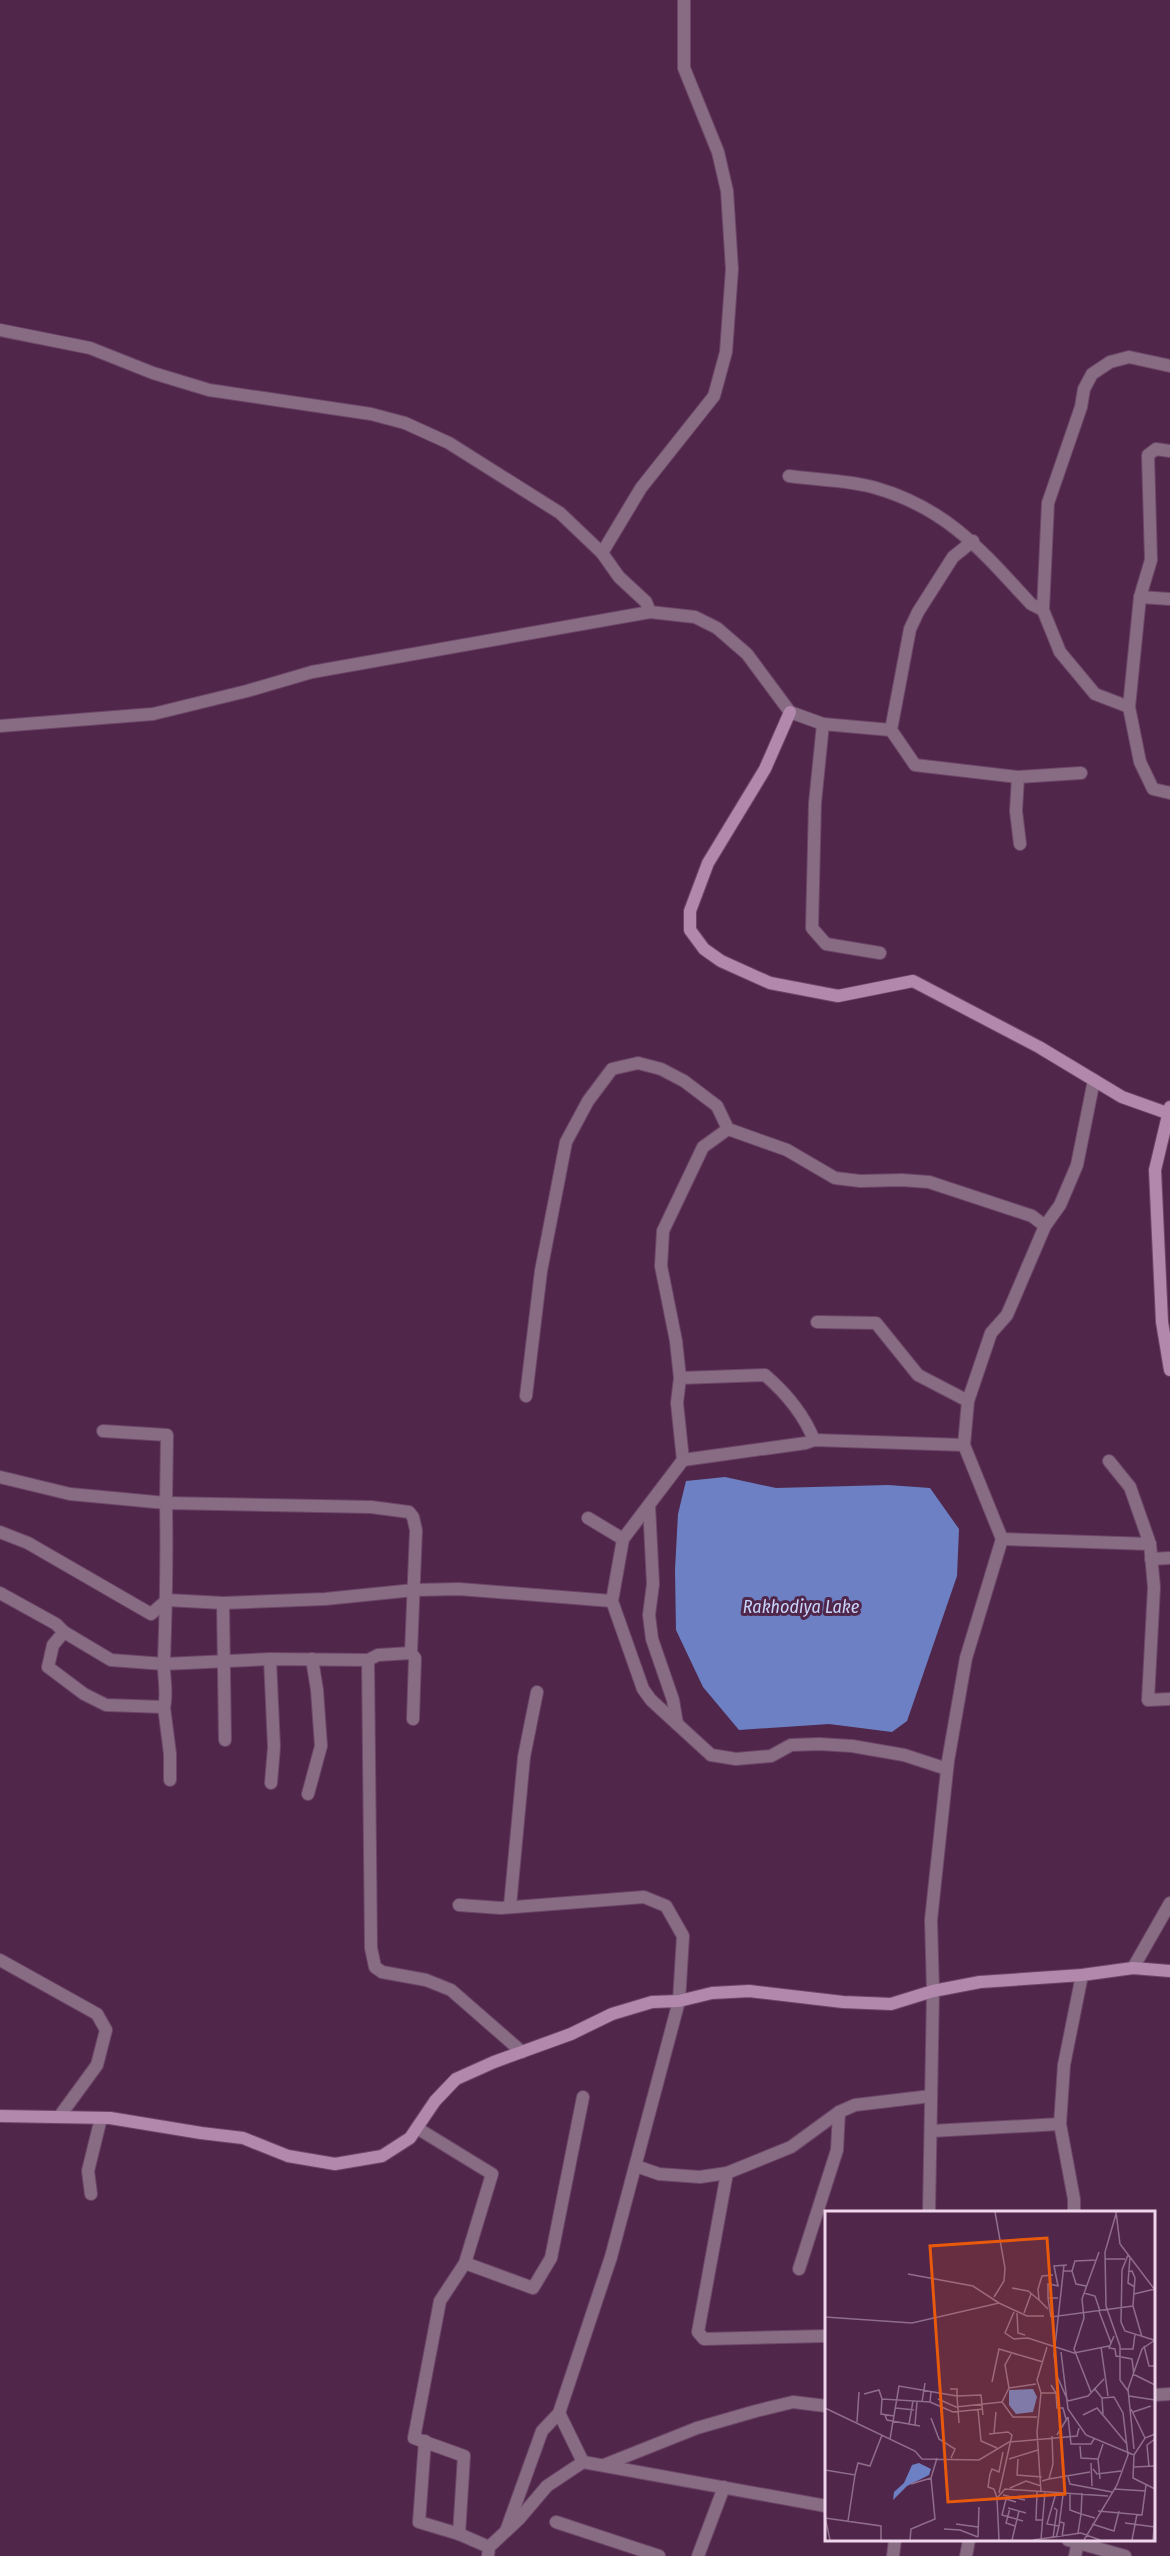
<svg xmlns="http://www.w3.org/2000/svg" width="1170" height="2556" viewBox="0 0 1170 2556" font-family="'Fira Sans Condensed',sans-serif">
<rect width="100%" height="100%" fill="#50274b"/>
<!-- water -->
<path fill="#6e80c4" d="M 725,1477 L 776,1488 L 888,1485 L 930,1488 L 959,1529 L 957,1576 L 907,1721 L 892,1732 L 829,1724 L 739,1730 L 703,1687 L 676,1630 L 675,1570 L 678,1514 L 686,1481 Z"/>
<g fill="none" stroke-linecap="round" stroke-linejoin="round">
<!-- street casing -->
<g stroke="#6d4668" stroke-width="14">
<g id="street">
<path d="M 0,330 L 90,348 L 153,373 L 209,390 L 371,414 L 405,423 L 449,443 L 560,513 L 602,553 L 619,577 L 646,602 L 650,612"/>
<path d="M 789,476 C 816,480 850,480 876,488 C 948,509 982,551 1031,604 L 1043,610"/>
<path d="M 973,541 L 953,557 L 918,612 L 910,629 L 891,730 L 915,765 L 1018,777 L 1081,773"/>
<path d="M 602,553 L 641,488 L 714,396 L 726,352 L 732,269 L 727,191 L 718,152 L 684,68 L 684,0"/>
<path d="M 1140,597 L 1151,560 L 1148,455 L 1156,449 L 1170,451"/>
<path d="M 1170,599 L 1140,597 L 1129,707 L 1140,762 L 1153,789 L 1170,793"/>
<path d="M 1129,707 L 1095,694 L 1060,652 L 1043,610 L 1048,503 L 1081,407 L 1084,389 L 1092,374 L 1110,362 L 1129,357 L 1170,366"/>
<path d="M 823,724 L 815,803 L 812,928 L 826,944 L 880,953"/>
<path d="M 0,726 L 153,714 L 247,691 L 312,672 L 650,612 L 695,617 L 717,628 L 747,654 L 790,712 L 823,724 L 891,730"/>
<path d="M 1018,777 L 1016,811 L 1020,844"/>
<path d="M 728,1129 L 703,1147 L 663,1231 L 661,1266 L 676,1341 L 680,1378 L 677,1403 L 683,1460 L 623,1539 L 612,1601 L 643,1689 L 651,1700 L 711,1755 L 736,1759 L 771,1756 L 791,1745 L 819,1744 L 852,1746 L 904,1755 L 947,1769"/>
<path d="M 817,1322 L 876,1323 L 918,1375 L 968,1401"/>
<path d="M 680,1378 L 765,1375 C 786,1393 804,1415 814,1440"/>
<path d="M 526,1396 L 541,1271 L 566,1142 L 588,1101 L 612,1069 L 638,1063 L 661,1069 L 684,1081 L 717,1106 L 728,1129 L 787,1150 L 835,1178 L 860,1181 L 902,1180 L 929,1182 L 1032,1216 L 1045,1226"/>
<path d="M 683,1460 L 806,1443 L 814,1440 L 964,1445"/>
<path d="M 0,1477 L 70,1494 L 166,1503 L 167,1435 L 103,1431"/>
<path d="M 649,1505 L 653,1584 L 649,1615 L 652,1639 L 673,1700 L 677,1724"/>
<path d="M 588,1518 L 623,1539"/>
<path d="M 0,1532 L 28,1543 L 151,1614 L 167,1600 L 223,1603 L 325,1599 L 414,1590 L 459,1589 L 612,1601"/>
<path d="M 1002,1539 L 1150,1544 L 1130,1487 L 1109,1461"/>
<path d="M 1150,1544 L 1154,1587 L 1148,1700 L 1170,1699"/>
<path d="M 1151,1559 L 1170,1558"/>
<path d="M 0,1593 L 56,1624 L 64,1632 L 111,1660 L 164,1664 L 270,1659 L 368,1660 L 378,1655 L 411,1653"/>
<path d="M 223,1603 L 225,1740"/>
<path d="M 64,1632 L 53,1645 L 48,1667 L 84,1694 L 106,1705 L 164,1707"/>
<path d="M 270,1659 L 274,1747 L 271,1783"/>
<path d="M 368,1660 L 371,1948 L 375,1967 L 382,1972 L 426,1980 L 451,1990 L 522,2052"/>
<path d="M 170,1780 L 170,1754 L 164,1707 C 168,1693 163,1676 164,1661 C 166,1608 167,1556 166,1503 L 371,1507 L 409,1512 L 413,1517 L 416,1530 L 411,1653 L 415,1658 L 413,1719"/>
<path d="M 308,1794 L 321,1746 L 317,1690 L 312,1659"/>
<path d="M 459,1905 L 501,1908 L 644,1897 L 666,1906 L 683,1936 L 679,2001 L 611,2257 L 559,2413 L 542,2431 L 506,2531"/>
<path d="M 510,1906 L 524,1757 L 537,1692"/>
<path d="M 0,1960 L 97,2014 L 106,2030 L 97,2065 L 59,2117"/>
<path d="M 1133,1968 L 1170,1903"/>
<path d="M 417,2128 L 492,2174 L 465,2263"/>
<path d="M 931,2131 L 1060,2124"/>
<path d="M 636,2166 L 659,2174 L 700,2177 L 727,2173 L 791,2147 L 839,2112 L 855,2105 L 931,2096"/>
<path d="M 727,2173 L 698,2332 L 704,2339 L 826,2336"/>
<path d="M 91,2194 L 88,2171 L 101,2118"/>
<path d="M 929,2212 L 933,1991 L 931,1920 L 948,1761 L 966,1658 L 1002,1539 L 964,1445 L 968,1401 L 991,1333 L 1007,1315 L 1045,1226 L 1060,1205 L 1077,1165 L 1094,1080"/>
<path d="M 1074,2212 L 1074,2199 L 1060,2124 L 1064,2065 L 1082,1975"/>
<path d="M 799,2269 L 837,2150 L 839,2112"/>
<path d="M 1154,2395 L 1170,2394"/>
<path d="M 559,2413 L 583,2462"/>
<path d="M 425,2441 L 419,2522 L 459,2534"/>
<path d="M 604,2465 L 697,2428 L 756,2411 L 793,2402 L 826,2406"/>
<path d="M 556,2522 L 659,2556"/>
<path d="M 1068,2540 L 1125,2556"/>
<path d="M 489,2547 L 459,2534 L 464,2456 L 414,2438 L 440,2301 L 465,2263 L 533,2288 L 551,2258 L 583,2097"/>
<path d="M 488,2556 L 489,2547 L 519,2519 L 547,2486 L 583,2462 L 826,2506"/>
<path d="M 698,2556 L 724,2487"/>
<path d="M 893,2556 L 895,2540"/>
<path d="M 966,2556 L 969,2540"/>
<path d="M 1075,2556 L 1078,2542"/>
</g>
</g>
<!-- secondary casing -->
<g stroke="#6d4668" stroke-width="14">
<g id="secondary">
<path d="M 790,712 L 765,769 L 708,863 L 690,911 L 690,930 L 704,949 L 721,961 L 770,983 L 838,996 L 913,981 L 1039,1047 L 1122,1097 L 1170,1114"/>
<path d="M 1170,1107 L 1155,1170 L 1162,1322 L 1170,1370"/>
<path d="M 0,2116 L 110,2118 L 201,2133 L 243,2138 L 288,2156 L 335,2164 L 382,2156 L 410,2138 L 435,2101 L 456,2079 L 494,2062 L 571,2034 L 612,2014 L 652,2002 L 679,2001 L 712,1993 L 749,1991 L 843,2002 L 891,2004 L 933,1991 L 980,1982 L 1082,1975 L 1133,1968 L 1170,1971"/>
</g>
</g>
<!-- street -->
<use href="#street" stroke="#876c83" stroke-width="12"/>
<!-- secondary -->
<use href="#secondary" stroke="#b288ac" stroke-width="12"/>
</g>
<g text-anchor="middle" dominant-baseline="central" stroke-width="6" stroke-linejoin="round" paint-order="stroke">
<!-- water labels -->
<g font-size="18" font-style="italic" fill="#c9d4fa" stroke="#50274b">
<text x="801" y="1607">Rakhodiya Lake</text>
</g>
</g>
<!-- overview -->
<g transform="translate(825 2211)">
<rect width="330" height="330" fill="#50274b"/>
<path d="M 208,178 L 212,186 L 208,201 L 191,203 L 184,194 L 184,179 ZM 94,252 L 106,258 L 104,264 L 82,275 L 68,289 L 69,281 L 79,272 L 87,254 Z" fill="#6e80c4"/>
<path fill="none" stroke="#906d8b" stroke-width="1.5" d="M 291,1 L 295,33 L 330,79M 291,3 L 280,41 L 281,95 L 295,135 L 295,169 L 303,180M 303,44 L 297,59 L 296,111 L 300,120 L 329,129M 305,46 L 303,72 L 310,76M 280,48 L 300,48M 239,54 L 229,144 L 232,165 L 243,190M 238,60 L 247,60 L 251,73 L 261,75M 247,60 L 250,50 L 272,49M 303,61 L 307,60 L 310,67 L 308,95 L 317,126M 83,63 L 148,75 L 174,92M 233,75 L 229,55 L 242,54M 187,77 L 203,80 L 214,89M 259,82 L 270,85 L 275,100M 309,83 L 330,78M 169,86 L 179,70 L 180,57 L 170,1M 223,87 L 223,73 L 234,75M 233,87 L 223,87 L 226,106 L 308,95M 223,98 L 214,89 L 213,78 L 217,65 L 228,64M 274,100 L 286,132M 189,101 L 180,122 L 189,128 L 203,127 L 249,142 L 284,135M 192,102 L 193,122 L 200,124M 199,102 L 206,83M 0,106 L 87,112 L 174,92 L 202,105 L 219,105M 289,125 L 284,137 L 290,138 L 291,145 L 307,148 L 309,165M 319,135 L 324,155 L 330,155M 276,136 L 283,185M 295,138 L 308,138 L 310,123M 236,141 L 243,198 L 261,224 L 309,244 L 320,227 L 330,223M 186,143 L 180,154 L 184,177 L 177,191 L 188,206 L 212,206M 310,164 L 330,174M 167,171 L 174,138 L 218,151M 184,177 L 211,173M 269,177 L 277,187 L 278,203M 266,181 L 249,138 L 259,107 L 257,88 L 274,41M 216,182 L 231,182 L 226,174M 231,182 L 232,197 L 238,197 L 241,208M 39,183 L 54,179 L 57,188M 304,185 L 330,189M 113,188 L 131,196 L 177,191M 243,190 L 263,185 L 279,168M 97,191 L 100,172M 105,191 L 128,201 L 158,198M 0,197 L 90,240 L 97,248 L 154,249 L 184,231 L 252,225 L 254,217M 71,197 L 89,199M 306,198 L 320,227M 153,199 L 156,230 L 172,237M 308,201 L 326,195M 60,204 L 62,209 L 95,215M 258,204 L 272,197 L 302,233M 69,205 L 56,203 L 57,188 L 105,191 L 106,181M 243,206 L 246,233 L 266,233 L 269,228M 106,207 L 114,228 L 130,238 L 126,247M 32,211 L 34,181M 134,212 L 132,185 L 156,184 L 158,204M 84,213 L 88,190M 90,214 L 92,191M 169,222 L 171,201M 164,223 L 183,221 L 187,224 L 174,282M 232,224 L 243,206M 65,228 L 74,175 L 132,185 L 132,178 L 125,178M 255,235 L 256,247 L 273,248M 309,238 L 303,178 L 317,138 L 330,129M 309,244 L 308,267 L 330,278M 184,248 L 213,239M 193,248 L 192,264 L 217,266M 266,252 L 267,275M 309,256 L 330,255M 324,256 L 322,234 L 330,228M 268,258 L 272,263 L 296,260M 0,259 L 30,264 L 33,252 L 45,255 L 57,224M 243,266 L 245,273 L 287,281M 224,268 L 265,261M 275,268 L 273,248 L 278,233M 217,270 L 224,268 L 228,253 L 227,225M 86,273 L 106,267M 185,277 L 201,270 L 216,275M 289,278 L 321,280M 212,281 L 211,309 L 218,309M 216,281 L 212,221 L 216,182 L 212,169 L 222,136M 231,282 L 222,313 L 234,315 L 231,327M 257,282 L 256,303 L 270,307M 245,283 L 245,299 L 256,303 L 253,322M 178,284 L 200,289M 172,287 L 169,278 L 163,276 L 165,263 L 167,258 L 174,261 L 178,241M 191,291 L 181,288 L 177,304 L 198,310M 183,297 L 201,302M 185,297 L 181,312 L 190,315M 273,300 L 317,304 L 321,274M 0,306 L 5,329M 0,307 L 56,315 L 56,329M 23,310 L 30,264M 235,311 L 239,312 L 237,326M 300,312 L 330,316M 131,313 L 153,316M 267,313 L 289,320 L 294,300M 234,315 L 238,284M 119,318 L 135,319 L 153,326M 153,326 L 154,296M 228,327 L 232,299 L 229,297M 216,328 L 220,281M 85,329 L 86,318 L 110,308 L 106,267 L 112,247M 174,329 L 172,287 L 180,278 L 283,285M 187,329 L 194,300M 208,329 L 256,322 L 275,329M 259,329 L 292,274 L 303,244 L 298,202 L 289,186 L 277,187M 307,329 L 312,303M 328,329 L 330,306"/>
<path fill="#e8590c" fill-opacity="0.15" stroke="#e8590c" stroke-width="3" d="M 222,27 L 240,283 L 123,291 L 105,35 Z"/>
<rect width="330" height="330" fill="none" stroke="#f0d6ec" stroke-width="3"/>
</g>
</svg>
